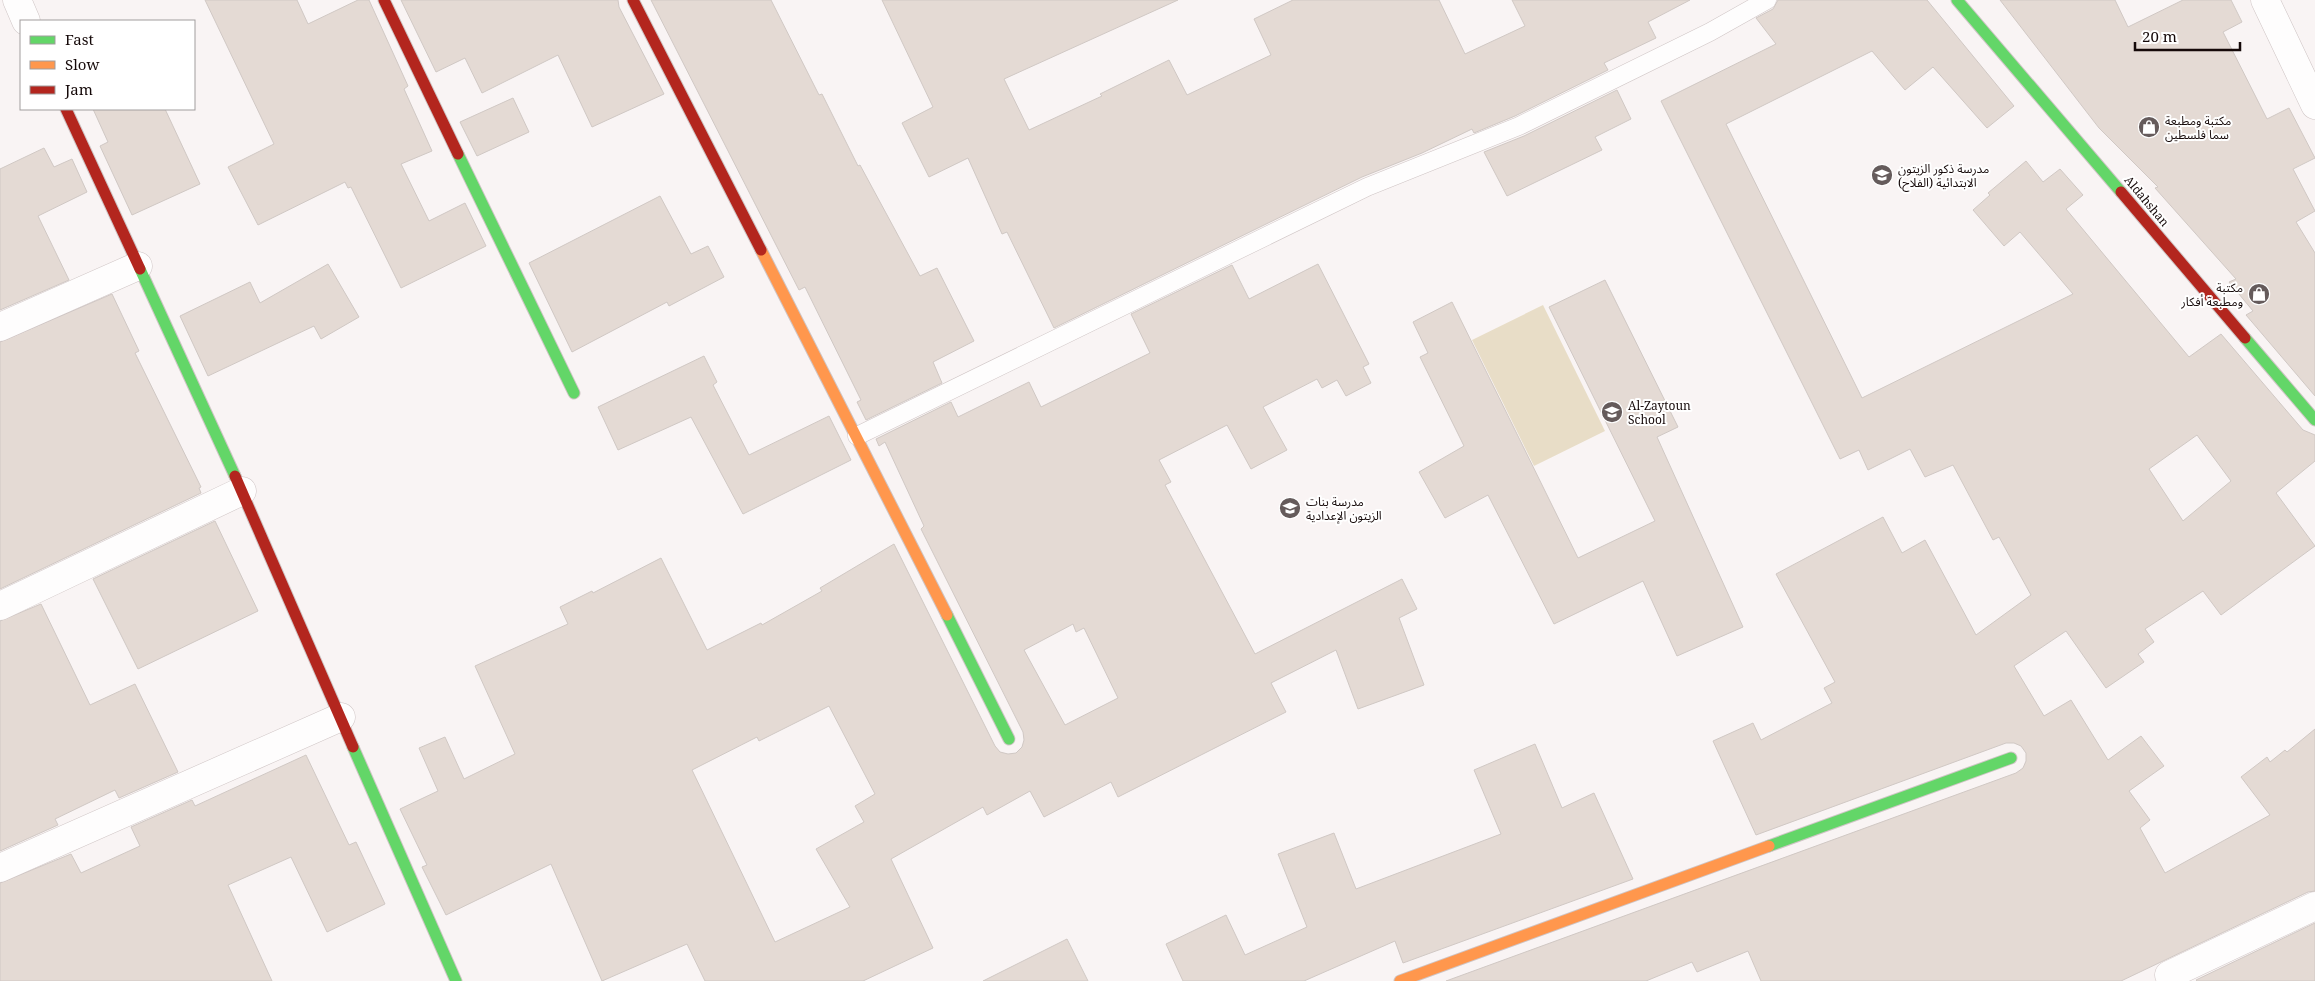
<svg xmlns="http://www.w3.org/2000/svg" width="2315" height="981" viewBox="0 0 2315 981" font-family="'Noto Serif','Noto Sans Arabic',serif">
<rect width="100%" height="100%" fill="#f9f4f4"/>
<!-- green -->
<path fill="#e8ddc7" d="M 1543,305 L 1605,431 L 1534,466 L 1472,340 Z"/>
<!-- building -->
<g fill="#e4dad4" stroke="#d0c8c4" fill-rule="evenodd">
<path d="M 205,0 L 297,0 L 308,24 L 358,0 L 369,0 L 408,86 L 404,89 L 432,151 L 401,164 L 429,221 L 465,203 L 486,246 L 401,288 L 351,187 L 348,188 L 345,182 L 258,225 L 228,167 L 274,144 Z"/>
<path d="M 401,0 L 618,0 L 619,7 L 664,94 L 592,127 L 558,55 L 482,93 L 465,58 L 436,72 Z"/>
<path d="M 651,0 L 771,0 L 819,95 L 822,94 L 858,166 L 860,165 L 920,276 L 937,268 L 974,341 L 933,362 L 942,383 L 866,420 L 857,402 L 861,400 L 805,287 L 799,290 Z"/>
<path d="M 882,0 L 1178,0 L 1004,79 L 1029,130 L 1102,96 L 1100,94 L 1169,60 L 1187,95 L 1271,55 L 1254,19 L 1293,0 L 1439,0 L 1465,54 L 1525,26 L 1512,0 L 1690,0 L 1648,22 L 1656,38 L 1604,63 L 1608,70 L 1515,116 L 1474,133 L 1472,129 L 1422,153 L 1362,177 L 1054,328 L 1007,232 L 1002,234 L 968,158 L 929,177 L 902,123 L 933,107 Z"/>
<path d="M 1778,0 L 1927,0 L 2014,106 L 1987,128 L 1933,67 L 1905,90 L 1872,51 L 1726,124 L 1862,398 L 2073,294 L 2020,232 L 2004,246 L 1973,210 L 1990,195 L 1988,193 L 2026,161 L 2043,182 L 2060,169 L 2083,195 L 2066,209 L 2189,357 L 2221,334 L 2303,430 L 2315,435 L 2315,461 L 2276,493 L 2315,546 L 2221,615 L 2203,591 L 2145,629 L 2154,642 L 2138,654 L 2144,662 L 2106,688 L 2066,631 L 2014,666 L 2044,716 L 2071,700 L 2108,760 L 2141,736 L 2164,766 L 2129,791 L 2150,820 L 2140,828 L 2165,873 L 2270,815 L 2241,777 L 2267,757 L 2270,762 L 2285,750 L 2287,752 L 2315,729 L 2315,891 L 2308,892 L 2121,981 L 1761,981 L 1748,951 L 1697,972 L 1692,962 L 1646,981 L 1446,981 L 2016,773 L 2023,768 L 2026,761 L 2026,753 L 2021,746 L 2014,743 L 2006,743 L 1756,835 L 1713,741 L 1753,723 L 1761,740 L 1832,703 L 1824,688 L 1835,682 L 1776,574 L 1883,517 L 1902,553 L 1925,540 L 1976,635 L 2031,595 L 1999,537 L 1993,540 L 1953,465 L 1925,477 L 1910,449 L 1868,470 L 1859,450 L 1840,459 L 1661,101 L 1776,44 L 1756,18 L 1773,9 ZM 2197,435 L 2231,481 L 2183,521 L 2149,469 Z"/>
<path d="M 2000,0 L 2115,0 L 2128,27 L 2183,0 L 2231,0 L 2242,22 L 2223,32 L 2267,119 L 2289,108 L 2315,158 L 2293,169 L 2315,211 L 2296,222 L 2315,253 L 2315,396 L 2246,315 L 2253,311 L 2229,282 L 2236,279 L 2155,188 L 2158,187 L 2099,128 Z"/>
<path d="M 1617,90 L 1631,119 L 1595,137 L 1602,150 L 1507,196 L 1484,152 L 1524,136 Z"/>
<path d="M 513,98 L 529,132 L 477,156 L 460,122 Z"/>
<path d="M 93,109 L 165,109 L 200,184 L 132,215 L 100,146 L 108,142 Z"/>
<path d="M 44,148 L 54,167 L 72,159 L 87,192 L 38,216 L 69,280 L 0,310 L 0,169 Z"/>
<path d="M 660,196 L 691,254 L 708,246 L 724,277 L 669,306 L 667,302 L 572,352 L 529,263 Z"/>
<path d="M 328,264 L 359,317 L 321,339 L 314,326 L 208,376 L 180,316 L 250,282 L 260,303 Z"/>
<path d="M 1318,264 L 1369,364 L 1363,367 L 1371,383 L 1346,396 L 1337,380 L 1322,388 L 1317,379 L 1263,407 L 1287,450 L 1251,469 L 1227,425 L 1159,460 L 1171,482 L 1165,485 L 1255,654 L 1402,579 L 1417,609 L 1399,618 L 1424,685 L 1358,709 L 1336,650 L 1271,683 L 1286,712 L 1118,797 L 1111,782 L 1044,817 L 1030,791 L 987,815 L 983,807 L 891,859 L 933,948 L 863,981 L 705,981 L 687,944 L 602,981 L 551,864 L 446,915 L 422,867 L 427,865 L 400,809 L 438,791 L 419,748 L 445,737 L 464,779 L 515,754 L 475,666 L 568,624 L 560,607 L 592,591 L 593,593 L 661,558 L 707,650 L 761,623 L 762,625 L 822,591 L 820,588 L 894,544 L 995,746 L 1000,752 L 1008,754 L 1016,753 L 1022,747 L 1024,740 L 1023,732 L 921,529 L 924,526 L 885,442 L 879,446 L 876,439 L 951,402 L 958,417 L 1029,382 L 1041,407 L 1150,353 L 1131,314 L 1232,265 L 1249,299 ZM 1073,624 L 1076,632 L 1084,628 L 1118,698 L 1065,725 L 1024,650 ZM 829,706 L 875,794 L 855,806 L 864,822 L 816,849 L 850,907 L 775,942 L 692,770 L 757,737 L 759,741 Z"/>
<path d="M 1605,280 L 1678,427 L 1657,437 L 1743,627 L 1677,656 L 1643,581 L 1554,624 L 1488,495 L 1445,518 L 1419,472 L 1464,446 L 1420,357 L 1428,353 L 1413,322 L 1452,302 L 1578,558 L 1655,521 L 1549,307 Z"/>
<path d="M 112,294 L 139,351 L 135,353 L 201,487 L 199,488 L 201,493 L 0,589 L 0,342 Z"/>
<path d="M 704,356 L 717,382 L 713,385 L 749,455 L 829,416 L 851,460 L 743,514 L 691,417 L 618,450 L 598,407 Z"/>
<path d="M 215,521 L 258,611 L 138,669 L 93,579 Z"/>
<path d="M 41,604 L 90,705 L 135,684 L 178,772 L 119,798 L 115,790 L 55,819 L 58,825 L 0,851 L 0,621 Z"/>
<path d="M 1535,744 L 1562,808 L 1594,793 L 1633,879 L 1403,963 L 1395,941 L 1304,981 L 1183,981 L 1166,944 L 1226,915 L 1245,955 L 1307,927 L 1278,854 L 1334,833 L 1356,889 L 1501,834 L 1474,770 Z"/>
<path d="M 306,755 L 349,845 L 356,842 L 385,904 L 327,932 L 291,857 L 228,885 L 272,981 L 0,981 L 0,883 L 71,854 L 81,873 L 140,846 L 131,827 L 192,800 L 195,806 Z"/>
<path d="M 2315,923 L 2315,981 L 2197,981 L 2196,980 Z"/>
<path d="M 1067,939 L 1088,981 L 983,981 Z"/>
</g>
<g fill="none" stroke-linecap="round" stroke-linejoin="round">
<!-- lane casing -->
<g stroke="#cfc5c5" stroke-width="19">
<path id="lane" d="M 857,436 L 1367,187 L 1519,126 L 1710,32 L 1767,0"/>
</g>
<!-- street casing -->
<g stroke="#cfc5c5" stroke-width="29">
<g id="street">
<path d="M 17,0 L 26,21"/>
<path d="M 2265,0 L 2315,105"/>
<path d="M 0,327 L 138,266"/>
<path d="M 0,606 L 242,491"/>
<path d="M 0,868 L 341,717"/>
<path d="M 2169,975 L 2315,906"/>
</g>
</g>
<!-- fast casing -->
<g stroke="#cfc5c5" stroke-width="13">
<g id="fast">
<path d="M 1957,0 L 2121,192"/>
<path d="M 458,154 L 574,393"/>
<path d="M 140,269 L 235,476"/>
<path d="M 2245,338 L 2315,420"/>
<path d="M 947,615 L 1009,739"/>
<path d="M 353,747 L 456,981"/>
<path d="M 1769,846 L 2011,758"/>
</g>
</g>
<!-- slow casing -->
<g stroke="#cfc5c5" stroke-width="13">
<g id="slow">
<path d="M 761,250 L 947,615"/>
<path d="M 1400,981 L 1769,846"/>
</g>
</g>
<!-- jam casing -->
<g stroke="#cfc5c5" stroke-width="13">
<g id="jam">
<path d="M 384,0 L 458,154"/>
<path d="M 633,0 L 761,250"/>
<path d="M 66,109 L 140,269"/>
<path d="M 2121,192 L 2245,338"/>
<path d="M 235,476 L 353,747"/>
</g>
</g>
<!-- lane -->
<use href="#lane" stroke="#fefdfd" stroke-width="18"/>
<!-- street -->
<use href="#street" stroke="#fefdfd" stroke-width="28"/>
<!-- fast -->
<use href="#fast" stroke="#63d668" stroke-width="11"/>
<!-- slow -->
<use href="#slow" stroke="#ff974d" stroke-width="11"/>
<!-- jam -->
<use href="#jam" stroke="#b3261e" stroke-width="11"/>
</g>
<!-- icons -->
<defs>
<g id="shop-disc" transform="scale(1.125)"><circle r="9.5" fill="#655b5b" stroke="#fff"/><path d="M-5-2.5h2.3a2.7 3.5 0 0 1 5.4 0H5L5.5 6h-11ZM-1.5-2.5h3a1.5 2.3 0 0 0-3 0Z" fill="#fff"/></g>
<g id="school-disc" transform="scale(1.125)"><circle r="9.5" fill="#655b5b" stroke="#fff"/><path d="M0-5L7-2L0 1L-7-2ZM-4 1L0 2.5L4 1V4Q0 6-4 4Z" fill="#fff"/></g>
</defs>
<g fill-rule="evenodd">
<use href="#shop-disc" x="2149" y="127"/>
<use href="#school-disc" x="1882" y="175"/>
<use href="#shop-disc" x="2259" y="294"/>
<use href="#school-disc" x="1612" y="412"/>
<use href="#school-disc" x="1290" y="508"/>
</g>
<g text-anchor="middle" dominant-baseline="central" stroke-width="4" stroke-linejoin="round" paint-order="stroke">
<!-- poi labels -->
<g font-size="12" fill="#150909" stroke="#fff" text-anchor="start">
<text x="2165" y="120">مكتبة ومطبعة<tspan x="2165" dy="14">سما فلسطين</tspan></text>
<text x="1898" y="168">مدرسة ذكور الزيتون<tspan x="1898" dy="14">الابتدائية (الفلاح)</tspan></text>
<text x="2243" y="287" text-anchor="end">مكتبة<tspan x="2243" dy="14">ومطبعة أفكار</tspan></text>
<text x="1628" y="405">Al-Zaytoun<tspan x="1628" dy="14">School</tspan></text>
<text x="1306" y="501">مدرسة بنات<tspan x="1306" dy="14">الزيتون الإعدادية</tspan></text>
</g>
<!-- street labels -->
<g font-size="12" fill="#150909" stroke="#fff">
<text transform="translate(2147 201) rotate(50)">Aldahshan</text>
</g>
</g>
<!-- legend -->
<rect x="20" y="20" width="175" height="90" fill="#ffffff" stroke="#a19d9d"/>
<rect x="30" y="36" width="25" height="8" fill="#63d668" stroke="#a19d9d"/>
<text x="65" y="45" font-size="15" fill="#150909">Fast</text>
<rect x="30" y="61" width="25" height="8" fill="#ff974d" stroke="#a19d9d"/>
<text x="65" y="70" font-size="15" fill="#150909">Slow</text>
<rect x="30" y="86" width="25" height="8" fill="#b3261e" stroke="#a19d9d"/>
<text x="65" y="95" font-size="15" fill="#150909">Jam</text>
<!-- scale -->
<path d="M2135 42v8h105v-8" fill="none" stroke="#150909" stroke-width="2.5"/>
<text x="2142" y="42" font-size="15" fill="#150909" stroke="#ffffff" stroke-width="4" paint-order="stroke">20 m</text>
</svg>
